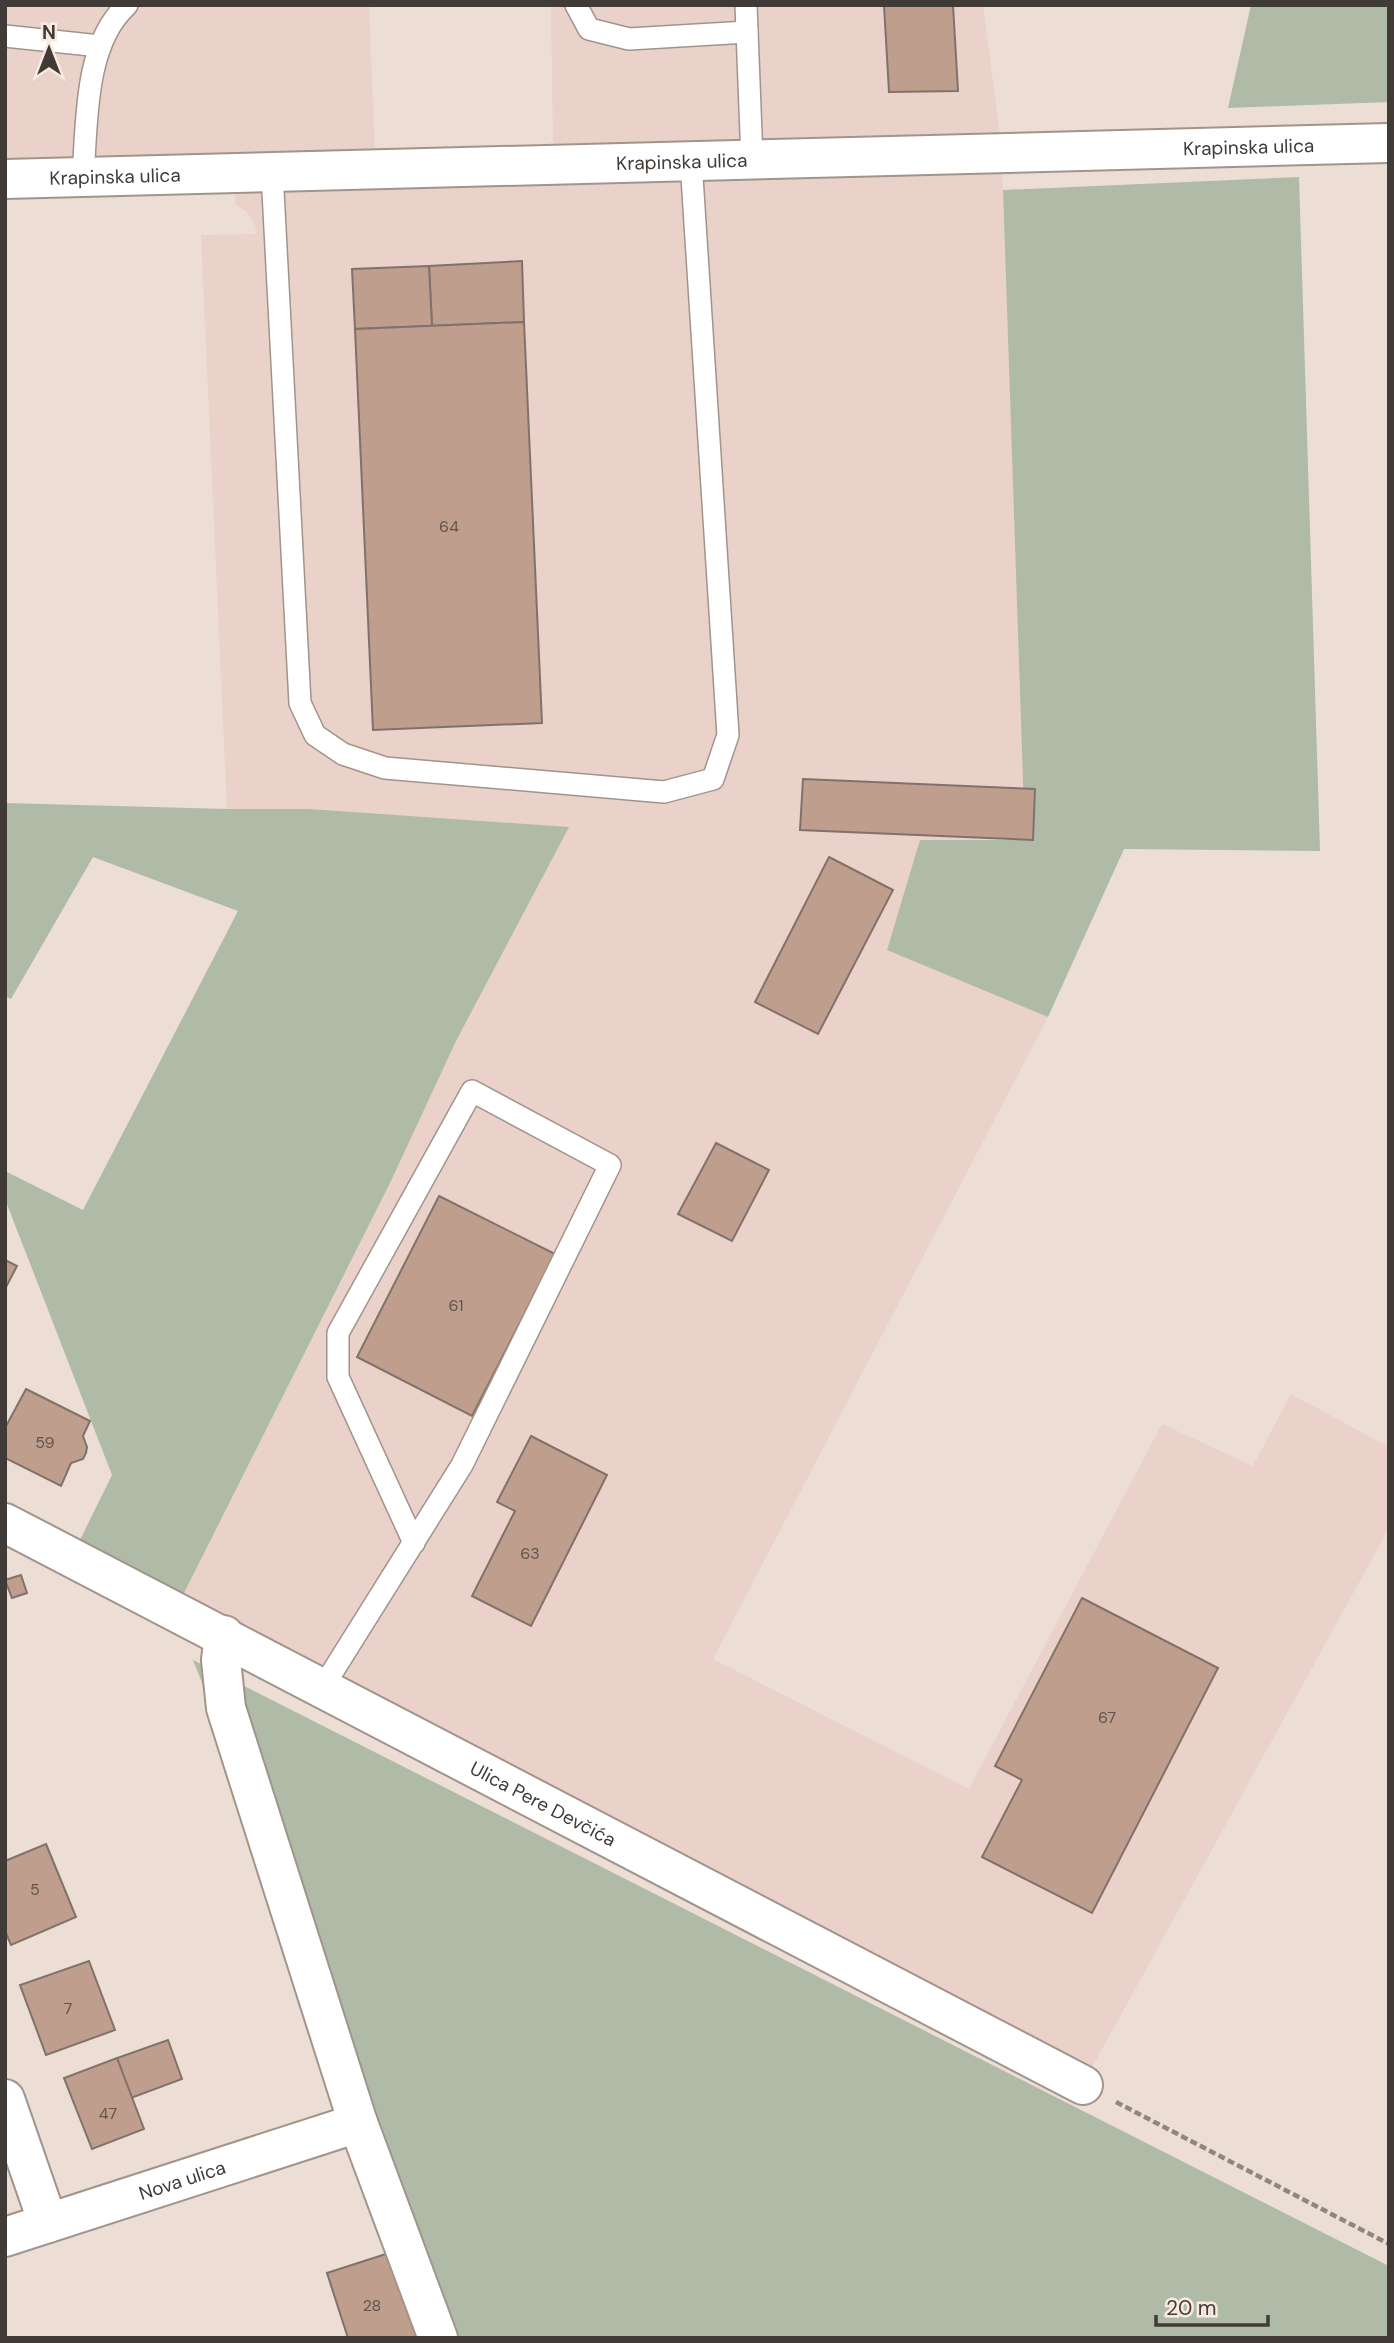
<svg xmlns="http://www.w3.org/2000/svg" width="1394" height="2343" viewBox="0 0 1394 2343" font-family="'DM Sans',sans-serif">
<rect width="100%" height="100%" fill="#ecded4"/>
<!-- industrial -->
<path fill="#ead1ca" d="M 5,5 L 369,5 L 375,157 L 553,146 L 551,5 L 983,5 L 999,128 L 1003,190 L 1025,840 L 921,840 L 887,949 L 1048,1017 L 713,1659 L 969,1789 L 1162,1424 L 1253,1466 L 1291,1394 L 1389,1447 L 1389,1528 L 1090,2071 L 183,1595 L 391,1181 L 456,1041 L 568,827 L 310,809 L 227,809 L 201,235 L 257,234 L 254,222 L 246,211 L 235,204 L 238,155 L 5,161 Z"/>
<!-- green -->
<g fill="#afbaa7">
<path d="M 1251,5 L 1389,5 L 1389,102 L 1228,108 Z"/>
<path d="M 1299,177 L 1320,851 L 1124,849 L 1048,1017 L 887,950 L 920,840 L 1025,840 L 1003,190 Z"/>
<path d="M 5,803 L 227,809 L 310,809 L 569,827 L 456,1041 L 391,1181 L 183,1595 L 79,1542 L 112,1475 L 5,1199 L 5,1171 L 83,1210 L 238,911 L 93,857 L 11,999 L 5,996 Z"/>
<path d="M 193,1660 L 1389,2266 L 1389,2338 L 448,2338 L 353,2063 Z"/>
</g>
<!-- building -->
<g fill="#bf9e8e" stroke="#80726b" stroke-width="2">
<path d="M 884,5 L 953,5 L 958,91 L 889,92 Z"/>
<path d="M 522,261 L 524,322 L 432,326 L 429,266 Z"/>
<path d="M 429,266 L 432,326 L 355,329 L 352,269 Z"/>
<path d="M 524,322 L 542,723 L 373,730 L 355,329 Z"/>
<path d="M 803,779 L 1035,789 L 1033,840 L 800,830 Z"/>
<path d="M 829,857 L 893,890 L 818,1034 L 755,1002 Z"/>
<path d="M 716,1143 L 769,1170 L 732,1241 L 678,1214 Z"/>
<path d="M 439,1196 L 555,1254 L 472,1416 L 357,1357 Z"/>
<path d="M 5,1260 L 17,1266 L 5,1289 Z"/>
<path d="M 26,1389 L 90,1421 L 83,1436 L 87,1447 L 86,1453 L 83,1459 L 71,1463 L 61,1486 L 5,1458 L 5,1428 Z"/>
<path d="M 531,1436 L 607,1475 L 531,1626 L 472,1596 L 515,1511 L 497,1502 Z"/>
<path d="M 21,1575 L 27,1593 L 12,1598 L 5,1580 Z"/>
<path d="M 1082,1598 L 1218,1668 L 1092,1913 L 982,1857 L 1022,1780 L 995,1766 Z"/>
<path d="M 46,1844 L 76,1917 L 11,1945 L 5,1931 L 5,1861 Z"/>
<path d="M 89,1961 L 115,2030 L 46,2055 L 20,1985 Z"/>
<path d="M 168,2040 L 182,2079 L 131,2098 L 117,2058 Z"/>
<path d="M 117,2058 L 144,2129 L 92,2149 L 64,2078 Z"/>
<path d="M 389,2253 L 417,2338 L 348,2338 L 327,2273 Z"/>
</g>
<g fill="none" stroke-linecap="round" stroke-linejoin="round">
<!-- service casing -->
<g stroke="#a1948b" stroke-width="24">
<g id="service">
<path d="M 576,5 L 589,29 L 629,39 L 747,32"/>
<path d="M 746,5 L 752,160"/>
<path d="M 5,36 L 100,46"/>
<path d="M 272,172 L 300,703 L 315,735 L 343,754 L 385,768 L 664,792 L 713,779 L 728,735 L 691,161"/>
<path d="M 83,177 C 87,123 84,44 127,5"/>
<path d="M 323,1687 L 462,1465 L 610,1165 L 472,1091 L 338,1333 L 338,1377 L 414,1543"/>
</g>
</g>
<!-- minor casing -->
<g stroke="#a1948b" stroke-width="42">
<g id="minor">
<path id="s1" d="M 5,179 L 1389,143"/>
<path id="s2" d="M 5,1523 L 1083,2085"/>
<path d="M 224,1635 L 221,1660 L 226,1708 L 358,2123 L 438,2338"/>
<path d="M 5,2099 L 48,2223"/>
<path id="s3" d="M 5,2237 L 358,2123"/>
</g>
</g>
<!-- path -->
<path stroke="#90867f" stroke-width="4.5" stroke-dasharray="7 3.5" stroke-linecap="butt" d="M 1116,2102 L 1389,2244"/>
<!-- service -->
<use href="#service" stroke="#fff" stroke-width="21"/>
<!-- minor -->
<use href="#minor" stroke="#fff" stroke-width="38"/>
</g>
<g text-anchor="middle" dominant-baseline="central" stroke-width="5" stroke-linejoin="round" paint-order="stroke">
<!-- number labels -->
<g font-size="16" fill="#60544d">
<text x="449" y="526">64</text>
<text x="456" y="1305">61</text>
<text x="45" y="1442">59</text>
<text x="530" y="1553">63</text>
<text x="1107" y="1717">67</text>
<text x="35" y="1889">5</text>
<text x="68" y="2008">7</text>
<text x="108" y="2113">47</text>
<text x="372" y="2305">28</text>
</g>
<!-- street labels -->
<g font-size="19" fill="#413b37" stroke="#f9ebe1">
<text stroke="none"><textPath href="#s1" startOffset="1244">Krapinska ulica</textPath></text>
<text stroke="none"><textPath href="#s1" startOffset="677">Krapinska ulica</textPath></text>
<text stroke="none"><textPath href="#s1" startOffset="110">Krapinska ulica</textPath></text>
<text stroke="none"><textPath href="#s2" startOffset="607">Ulica Pere Devčića</textPath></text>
<text stroke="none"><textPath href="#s3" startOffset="186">Nova ulica</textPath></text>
</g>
</g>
<!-- border -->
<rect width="1394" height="2343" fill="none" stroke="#413b37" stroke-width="14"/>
<!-- north arrow -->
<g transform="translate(49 49)" stroke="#f9ebe1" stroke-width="5" paint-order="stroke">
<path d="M0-5L12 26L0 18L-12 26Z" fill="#413b37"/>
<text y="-10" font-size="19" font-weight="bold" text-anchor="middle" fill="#413b37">N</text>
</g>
<!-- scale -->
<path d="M1156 2315v10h112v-10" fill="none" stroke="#413b37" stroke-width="3.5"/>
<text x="1166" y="2315" font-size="21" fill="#413b37" stroke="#f9ebe1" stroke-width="5" paint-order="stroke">20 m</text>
</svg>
